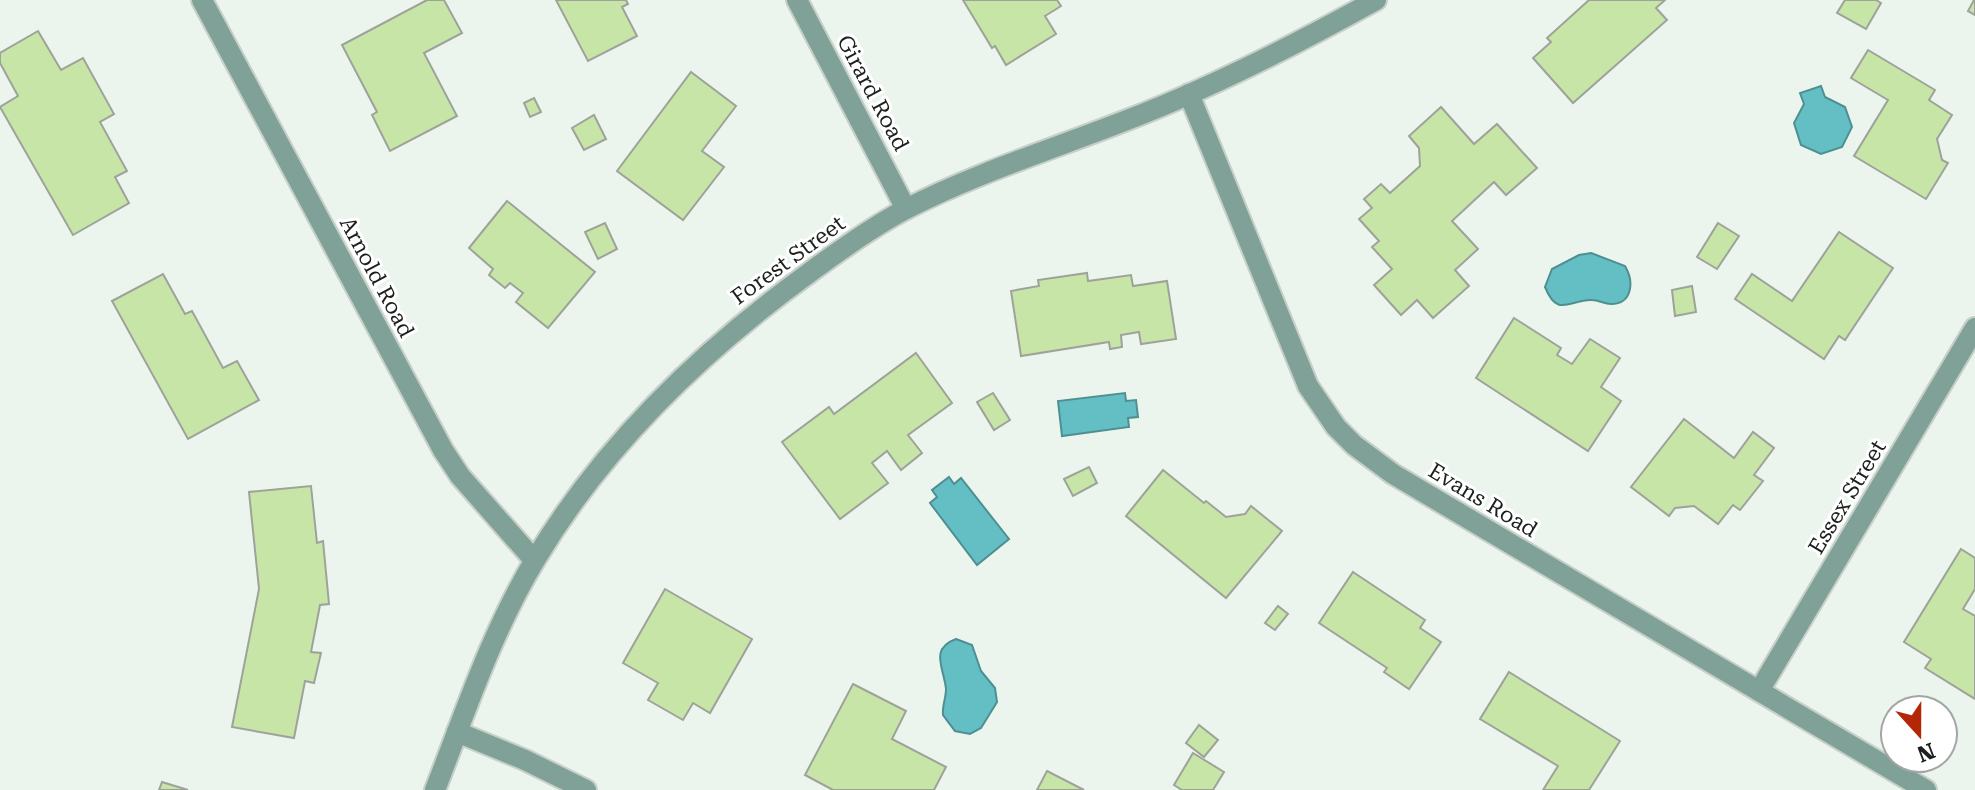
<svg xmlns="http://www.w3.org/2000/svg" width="1975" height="790" viewBox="0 0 1975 790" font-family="'Roboto Serif',serif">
<rect width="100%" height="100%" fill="#ebf5ee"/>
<!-- water -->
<g fill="#64bfc4" stroke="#4e8f92" stroke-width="2">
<path d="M 1821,86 L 1825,97 L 1845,107 L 1852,127 L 1842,147 L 1821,154 L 1801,145 L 1794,123 L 1804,104 L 1800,93 Z"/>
<path d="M 1591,253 L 1625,266 C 1634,281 1633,304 1611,304 C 1604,304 1599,300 1592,300 C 1570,299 1558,319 1545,287 L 1552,269 L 1579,255 Z"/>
<path d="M 1125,393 L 1126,401 L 1136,400 L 1138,417 L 1128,418 L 1129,427 L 1062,436 L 1058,401 Z"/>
<path d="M 949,477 L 954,484 L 961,478 L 1009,539 L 977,565 L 930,503 L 937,497 L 932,490 Z"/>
<path d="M 956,639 L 972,645 L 981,671 L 995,688 L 997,702 L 981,728 L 970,734 L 955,731 L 943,715 C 942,706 946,698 946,689 C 944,668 929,649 956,639 Z"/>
</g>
<!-- building -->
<g fill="#c8e5a8" stroke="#9ea39a" stroke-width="2">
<path d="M 427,0 L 444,0 L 462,33 L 424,53 L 457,116 L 390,151 L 372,115 L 377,112 L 342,45 Z"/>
<path d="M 556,0 L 626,0 L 628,4 L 622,7 L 637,36 L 588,61 Z"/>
<path d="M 963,0 L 1057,0 L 1061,6 L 1045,16 L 1056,34 L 1006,65 L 995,46 L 992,48 Z"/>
<path d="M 1589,0 L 1665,0 L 1656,8 L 1667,20 L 1573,103 L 1533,58 L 1551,42 L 1547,38 Z"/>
<path d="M 1845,0 L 1876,0 L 1881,3 L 1866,29 L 1837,13 Z"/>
<path d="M 1974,0 L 1975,0 L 1975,15 L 1968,11 Z"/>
<path d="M 38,31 L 61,70 L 83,58 L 114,114 L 100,122 L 127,171 L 115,177 L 129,203 L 73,235 L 0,107 L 18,96 L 0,63 L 0,53 Z"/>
<path d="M 1868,50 L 1935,90 L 1929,100 L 1952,115 L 1937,139 L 1942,160 L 1948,163 L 1926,199 L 1854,156 L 1888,100 L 1851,78 Z"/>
<path d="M 691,72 L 736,106 L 702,151 L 724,167 L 683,220 L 617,171 Z"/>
<path d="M 534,98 L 541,112 L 530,117 L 524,103 Z"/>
<path d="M 1441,107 L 1474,144 L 1497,124 L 1537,168 L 1506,195 L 1494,182 L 1452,221 L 1478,249 L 1455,270 L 1469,286 L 1433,318 L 1417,300 L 1401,315 L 1374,285 L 1392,269 L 1372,247 L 1379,241 L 1359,219 L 1372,208 L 1364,199 L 1381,184 L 1390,193 L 1420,166 L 1419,148 L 1409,136 Z"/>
<path d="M 594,115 L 606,139 L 584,150 L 572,128 Z"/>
<path d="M 507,201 L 595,272 L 548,328 L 516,302 L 523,293 L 510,283 L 505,288 L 489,275 L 493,269 L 469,248 Z"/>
<path d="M 605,223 L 617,249 L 598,259 L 585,232 Z"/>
<path d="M 1718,223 L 1739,236 L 1717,269 L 1697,257 Z"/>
<path d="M 1839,232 L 1893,268 L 1845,340 L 1839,336 L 1824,359 L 1735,299 L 1752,274 L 1792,301 Z"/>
<path d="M 1087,273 L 1088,281 L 1131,275 L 1133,286 L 1167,281 L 1176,339 L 1141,344 L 1139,332 L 1121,335 L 1122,347 L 1110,349 L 1109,342 L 1021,356 L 1011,291 L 1039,286 L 1038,280 Z"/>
<path d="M 163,274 L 185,314 L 192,311 L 223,368 L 237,361 L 259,400 L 188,439 L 112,301 Z"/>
<path d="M 1692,286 L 1696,312 L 1675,316 L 1672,290 Z"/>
<path d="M 1514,318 L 1561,348 L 1557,355 L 1572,364 L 1590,339 L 1620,358 L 1601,387 L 1621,401 L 1588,451 L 1476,378 Z"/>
<path d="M 916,353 L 952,403 L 908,435 L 922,453 L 901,470 L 887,451 L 872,463 L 888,483 L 840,519 L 782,442 L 829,407 L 834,414 Z"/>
<path d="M 993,393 L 1010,420 L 994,430 L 977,402 Z"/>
<path d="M 1684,419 L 1734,458 L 1753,432 L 1774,448 L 1754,475 L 1763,481 L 1740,510 L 1733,505 L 1718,524 L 1694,506 L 1675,508 L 1669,516 L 1631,487 Z"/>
<path d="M 1089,467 L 1097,483 L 1073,496 L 1064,479 Z"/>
<path d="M 1163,470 L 1204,503 L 1206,501 L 1226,517 L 1245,514 L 1251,506 L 1282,531 L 1226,598 L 1126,516 Z"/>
<path d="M 311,486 L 317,543 L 323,541 L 329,604 L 320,605 L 311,652 L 321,653 L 314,683 L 305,681 L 294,738 L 232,727 L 259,589 L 249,492 Z"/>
<path d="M 1961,549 L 1975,558 L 1975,589 L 1963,609 L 1975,616 L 1975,699 L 1925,668 L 1931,659 L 1904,642 Z"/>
<path d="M 1353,572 L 1425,620 L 1420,628 L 1441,642 L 1409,689 L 1384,672 L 1387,668 L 1319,623 Z"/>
<path d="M 665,589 L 752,639 L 710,713 L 693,703 L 683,720 L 648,700 L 658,683 L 623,663 Z"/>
<path d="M 1278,606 L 1288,614 L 1275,630 L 1265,623 Z"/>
<path d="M 1509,672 L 1620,741 L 1589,790 L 1543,790 L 1558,766 L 1480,719 Z"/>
<path d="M 853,684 L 906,711 L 892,739 L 946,767 L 934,790 L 833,790 L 805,775 Z"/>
<path d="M 1199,725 L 1218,740 L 1204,757 L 1186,743 Z"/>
<path d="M 1193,753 L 1224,772 L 1213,790 L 1182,790 L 1174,785 Z"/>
<path d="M 1047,771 L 1084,790 L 1037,790 Z"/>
<path d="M 162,782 L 188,790 L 159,790 Z"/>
</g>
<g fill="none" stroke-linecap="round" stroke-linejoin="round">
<!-- minor casing -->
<g stroke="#c6cfc8" stroke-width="24">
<g id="minor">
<path d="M 202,0 L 443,450 L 460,476 L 534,560"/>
<path d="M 797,0 L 906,209"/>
<path d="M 1189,94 L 1308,386 L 1336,427 L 1354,445 L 1393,474 L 1926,790"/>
<path d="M 1759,691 L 1975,328"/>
<path d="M 457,732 L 525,760 L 586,790"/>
<path d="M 435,790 C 465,713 492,631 535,560 C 603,446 703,350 809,273 C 840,250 872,227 906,209 C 976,173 1053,149 1127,120 C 1213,87 1295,45 1376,0"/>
</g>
</g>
<!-- minor -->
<use href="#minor" stroke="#7fa198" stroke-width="20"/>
</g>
<g text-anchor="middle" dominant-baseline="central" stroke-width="6" stroke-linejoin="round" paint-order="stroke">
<!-- street labels -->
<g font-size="22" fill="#1c201d" stroke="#fff">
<text transform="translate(873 93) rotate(62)">Girard Road</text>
<text transform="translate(788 260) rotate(-36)">Forest Street</text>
<text transform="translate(377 277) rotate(62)">Arnold Road</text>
<text transform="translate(1847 497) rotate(-59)">Essex Street</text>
<text transform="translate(1483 500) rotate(31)">Evans Road</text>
</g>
</g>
<!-- north arrow -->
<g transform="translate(1919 734) rotate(159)"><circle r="38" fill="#ffffff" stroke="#a4a6a5" stroke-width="2"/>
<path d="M0-6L14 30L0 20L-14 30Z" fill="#b32706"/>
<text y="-12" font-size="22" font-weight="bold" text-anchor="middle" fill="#1c201d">N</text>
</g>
</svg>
